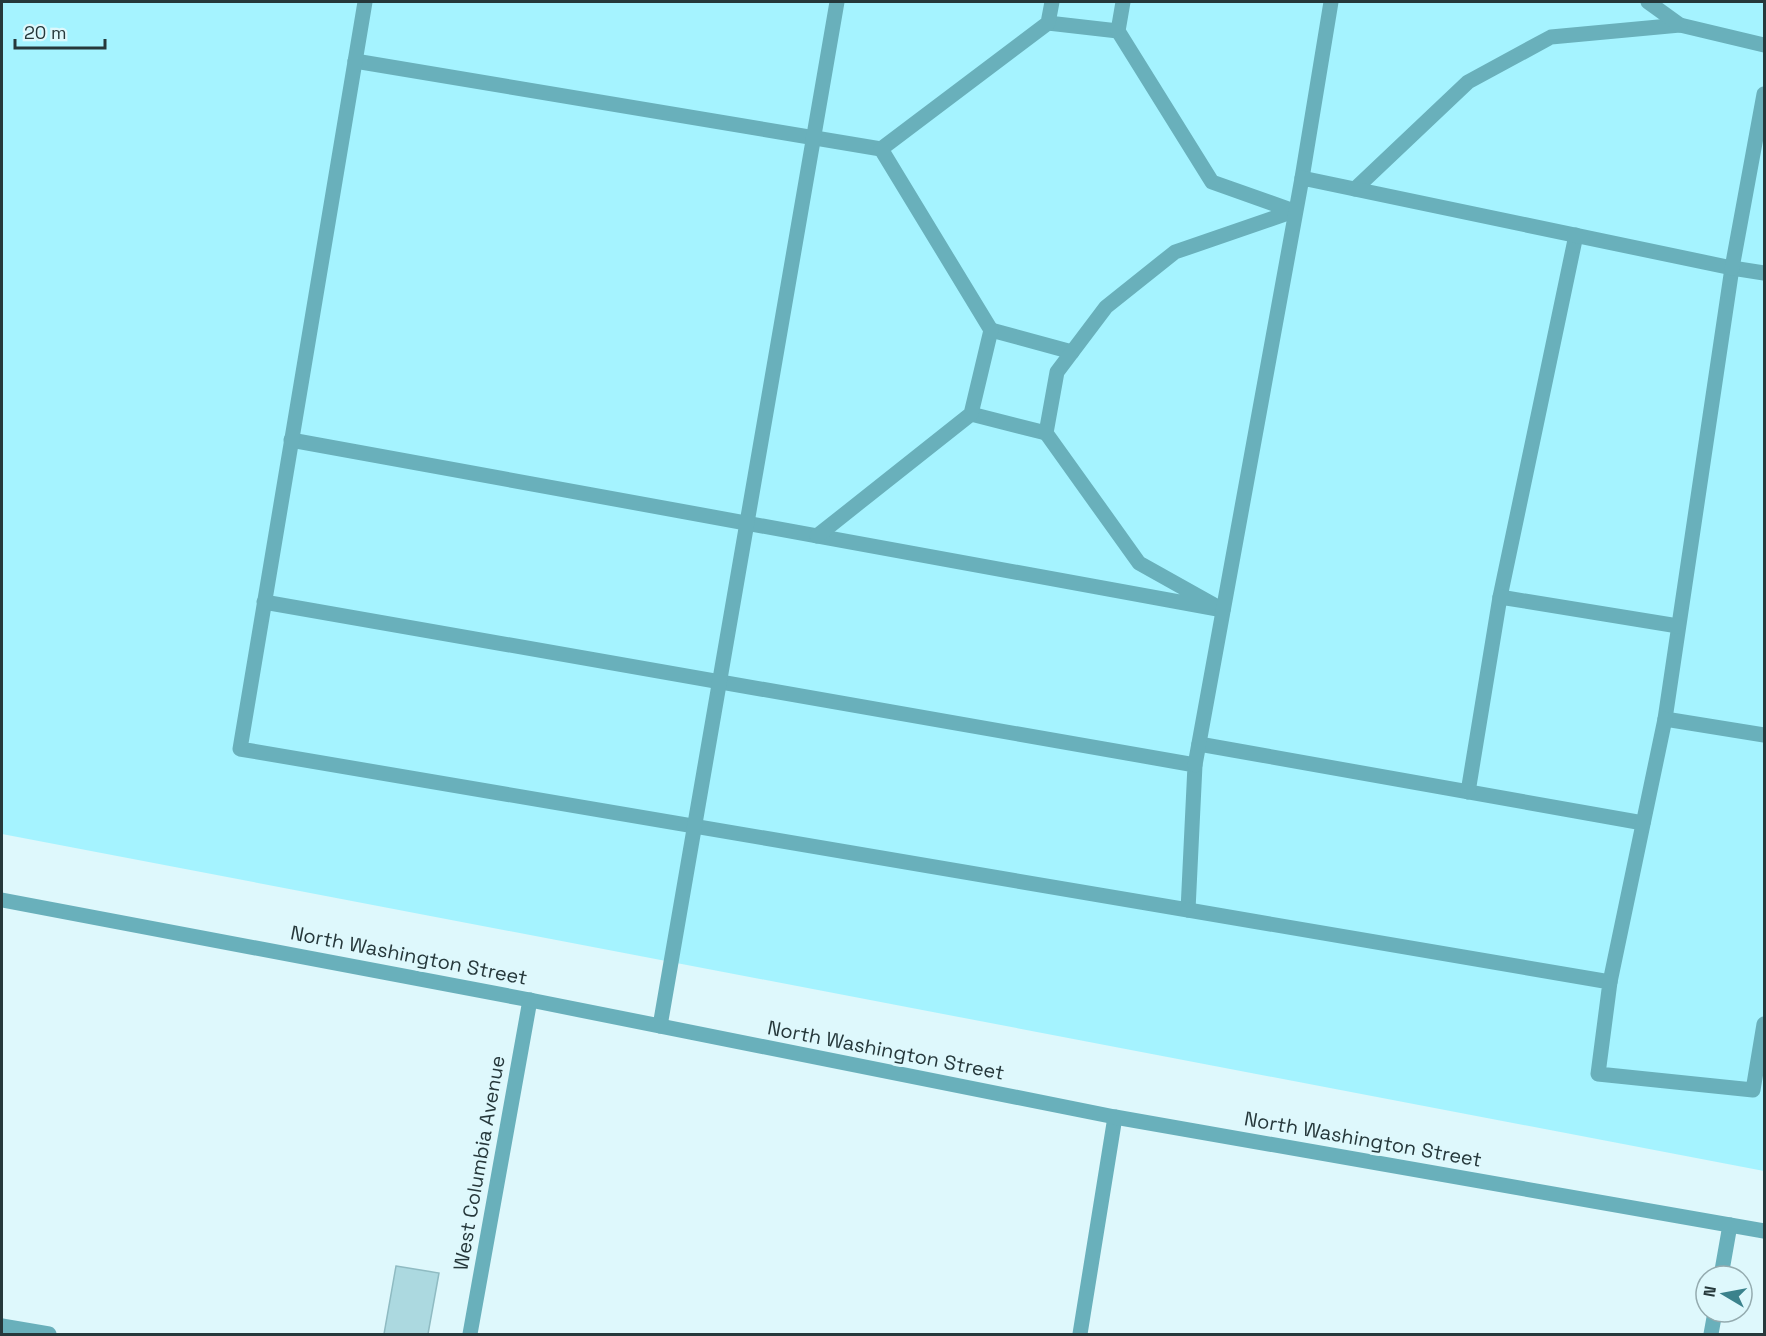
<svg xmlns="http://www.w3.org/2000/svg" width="1766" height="1336" viewBox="0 0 1766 1336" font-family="'Space Grotesk',sans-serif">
<rect width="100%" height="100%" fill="#def8fc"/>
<!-- green -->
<path fill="#a5f3ff" d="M 2,2 L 1764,2 L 1764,1171 L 2,834 Z"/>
<!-- building -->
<path fill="#acd9e0" stroke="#8fbbc2" stroke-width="1.5" d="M 396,1266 L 439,1273 L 428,1334 L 384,1334 Z"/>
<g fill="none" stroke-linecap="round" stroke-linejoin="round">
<!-- service -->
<g stroke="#69b0bb" stroke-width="15">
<path d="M 1048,23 L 1118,31"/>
<path d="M 355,61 L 881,149"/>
<path d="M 1302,178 L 1331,2"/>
<path d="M 1355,189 L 1468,82 L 1551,37 L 1680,25 L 1764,45"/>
<path d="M 1764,273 L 1732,268 L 1665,719 L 1764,735"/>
<path d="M 991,330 L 1072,352"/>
<path d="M 971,414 L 1046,433"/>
<path d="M 291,440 L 1223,610 L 1139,563 L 1046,433 L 1057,372 L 1106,307 L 1175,252 L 1294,211 L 1212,182 L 1118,31 L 1123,2"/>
<path d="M 817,536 L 971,414 L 991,330 L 881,149 L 1048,23 L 1052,2"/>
<path d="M 1500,597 L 1576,235"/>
<path d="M 264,602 L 1195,765 L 1188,910 L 240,749 L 365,2"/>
<path d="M 1199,744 L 1643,823"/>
<path d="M 1195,765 L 1302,178 L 1732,268"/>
<path d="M 1468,792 L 1500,597 L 1678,626"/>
<path d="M 1188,910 L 1610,982 L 1598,1074 L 1753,1090 L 1764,1024"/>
<path d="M 1610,982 L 1665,719"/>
<path d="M 660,1026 L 837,2"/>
</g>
<!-- minor -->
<g stroke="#69b0bb" stroke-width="15">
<path d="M 1648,2 L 1680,25"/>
<path d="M 1732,268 L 1764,94"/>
<path d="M 1721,1276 L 1730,1225"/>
<path d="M 2,1326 L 49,1334"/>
<path d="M 470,1334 L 530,1000"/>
<path d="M 1080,1334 L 1115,1117"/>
<path d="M 1711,1334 L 1715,1312"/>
</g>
<!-- tertiary -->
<path stroke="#69b0bb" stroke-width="15" d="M 2,900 L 530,1000 L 1115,1117 L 1764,1231"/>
</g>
<g text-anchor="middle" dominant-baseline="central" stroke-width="6" stroke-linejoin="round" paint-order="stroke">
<!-- street labels -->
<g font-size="20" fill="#26383b" stroke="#def8fc">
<text transform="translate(409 955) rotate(11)">North Washington Street</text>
<text transform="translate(886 1050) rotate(11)">North Washington Street</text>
<text transform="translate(1363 1139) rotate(10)">North Washington Street</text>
<text transform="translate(479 1163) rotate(-80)">West Columbia Avenue</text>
</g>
</g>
<!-- border -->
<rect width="1766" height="1336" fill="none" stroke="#26383b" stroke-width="6"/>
<!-- north arrow -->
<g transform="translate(1724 1294) rotate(280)"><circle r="28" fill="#def8fc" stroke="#94abaf" stroke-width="1.5"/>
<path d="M0-4.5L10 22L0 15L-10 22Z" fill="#3b828c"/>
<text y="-9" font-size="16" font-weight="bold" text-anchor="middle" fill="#26383b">N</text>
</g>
<!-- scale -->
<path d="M15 39v9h90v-9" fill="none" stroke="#26383b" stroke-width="3"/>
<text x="24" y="39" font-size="18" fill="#26383b" stroke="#def8fc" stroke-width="4.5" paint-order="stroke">20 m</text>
</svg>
